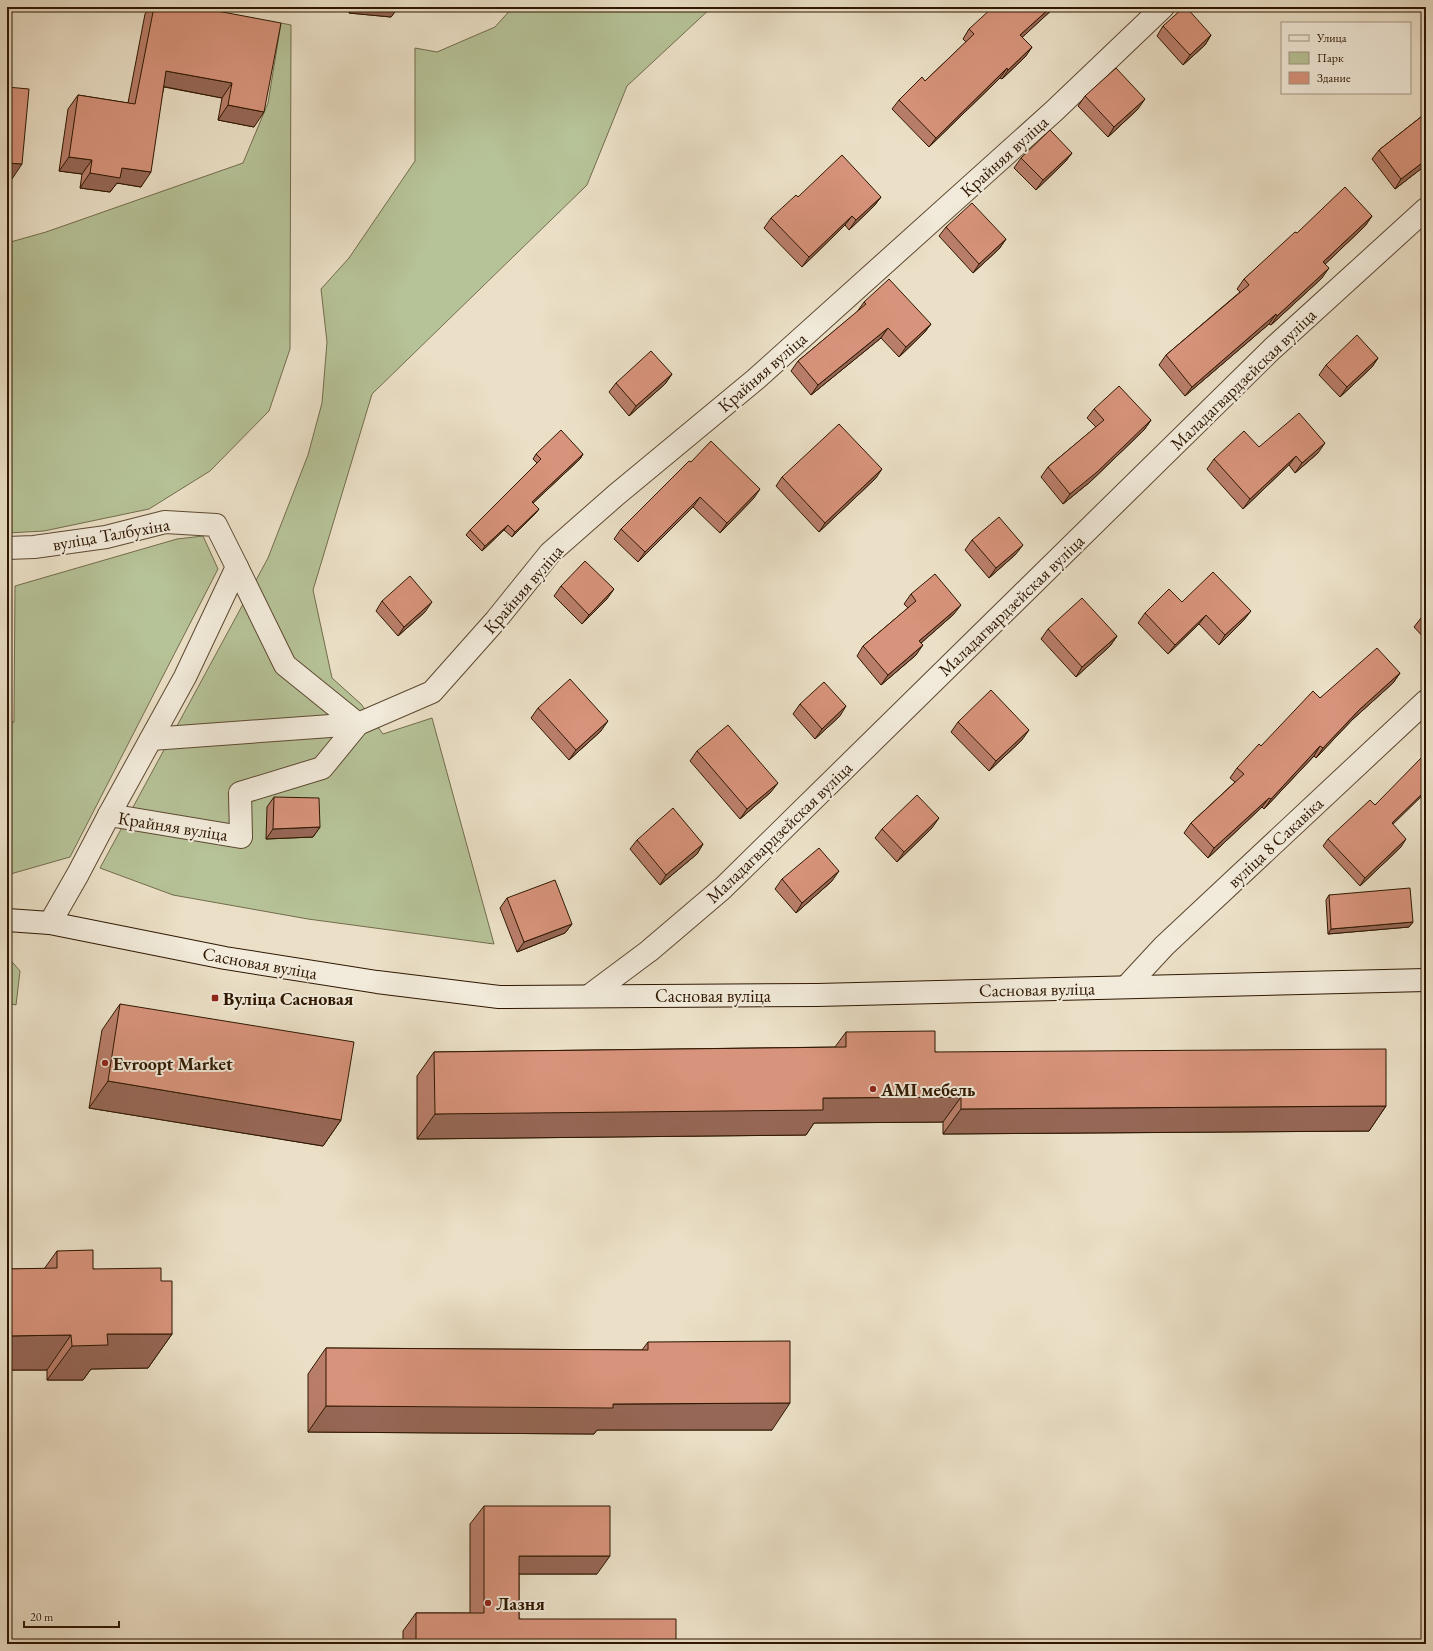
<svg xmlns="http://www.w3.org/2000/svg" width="1433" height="1651" viewBox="0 0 1433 1651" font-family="'EB Garamond',serif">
<rect width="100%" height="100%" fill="#ebe0c7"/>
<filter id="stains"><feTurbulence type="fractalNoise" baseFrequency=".005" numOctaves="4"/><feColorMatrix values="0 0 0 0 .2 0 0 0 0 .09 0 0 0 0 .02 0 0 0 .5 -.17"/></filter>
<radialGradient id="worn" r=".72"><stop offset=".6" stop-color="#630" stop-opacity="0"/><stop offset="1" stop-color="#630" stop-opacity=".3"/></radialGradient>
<!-- green -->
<g fill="#b6c297" stroke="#726c4c">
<path d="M 513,7 L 712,7 L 627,86 L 587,185 L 372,394 L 313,590 L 332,678 L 361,704 L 383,734 L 432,718 L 494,944 L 308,919 L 173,895 L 100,868 L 268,558 L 308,455 L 322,403 L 327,342 L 321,289 L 349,258 L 415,161 L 415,48 L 437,52 L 495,27 Z"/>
<path d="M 281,23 L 291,25 L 290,349 L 269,411 L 210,471 L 149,509 L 44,531 L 7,533 L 7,243 L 46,232 L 243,163 L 268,103 Z"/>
<path d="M 203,536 L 218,569 L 70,857 L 7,875 L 7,722 L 14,722 L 15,586 L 177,539 Z"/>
<path d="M 7,956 L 20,971 L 16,1005 L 7,1003 Z"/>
</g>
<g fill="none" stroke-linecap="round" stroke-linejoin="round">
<!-- street casing -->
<g stroke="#5d4932" stroke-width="24">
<g id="street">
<path d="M 7,548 L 34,547 L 106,537 L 165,522 L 216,525 L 237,567 L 185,677 L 109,815 L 78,874 L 50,923"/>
<path d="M 151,739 L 358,724 L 432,692 L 496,620 L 550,553 L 616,495 L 756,379 L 1054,111 L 1163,7"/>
<path d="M 109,815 L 241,837 L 240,793 L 322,768 L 358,724 L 285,665 L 237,567"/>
<path d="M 1126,987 L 1164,946 L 1426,701"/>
<path d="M 590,995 L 649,951 L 723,888 L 1272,349 L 1426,209"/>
</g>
</g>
<!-- secondary casing -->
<g stroke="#2e1700" stroke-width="24">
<path id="secondary" d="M 7,920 L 50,923 L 225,958 L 377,982 L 499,997 L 817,995 L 1426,980"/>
</g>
<!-- street -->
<use href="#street" stroke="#f2ebdb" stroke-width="22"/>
<!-- secondary -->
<use href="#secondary" stroke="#f2ebdb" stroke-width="22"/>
</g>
<!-- wall -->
<g fill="#b97e6a" stroke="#2e1700">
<path d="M 150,7 L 196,7 L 254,127 L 218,120 L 222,98 L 164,87 L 141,187 L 117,183 L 110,192 L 80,188 L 82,174 L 59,171 L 68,109 L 78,95 L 128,103 L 145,14 Z"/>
<path d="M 350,7 L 398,7 L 391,17 L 349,13 Z"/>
<path d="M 1055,7 L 1022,37 L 1032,47 L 1025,57 L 1002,79 L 1000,78 L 929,147 L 892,109 L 899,100 L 925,81 L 966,42 L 963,39 L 969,29 L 998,12 Z"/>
<path d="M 1063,7 L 1074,7 L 1068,12 Z"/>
<path d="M 1163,26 L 1211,35 L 1205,45 L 1183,65 L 1157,36 Z"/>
<path d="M 1085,96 L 1138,109 L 1108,137 L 1078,106 Z"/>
<path d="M 1426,113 L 1426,165 L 1395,189 L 1372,159 L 1379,150 Z"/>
<path d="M 1072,153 L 1065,162 L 1036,190 L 1014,168 L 1021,158 Z"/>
<path d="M 798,197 L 881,197 L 874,206 L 849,230 L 845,225 L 802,267 L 764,228 L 771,218 Z"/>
<path d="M 1372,216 L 1365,226 L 1325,264 L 1322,278 L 1271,325 L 1269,324 L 1185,396 L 1159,365 L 1166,355 L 1240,292 L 1237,289 L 1244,279 L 1297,233 Z"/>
<path d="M 946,227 L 1006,239 L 999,249 L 973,273 L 939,236 Z"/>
<path d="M 864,302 L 931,324 L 924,333 L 899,357 L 881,338 L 811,395 L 791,371 L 798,361 L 857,312 Z"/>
<path d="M 1378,358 L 1372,367 L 1340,397 L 1319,375 L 1326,365 Z"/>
<path d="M 672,374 L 665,384 L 629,416 L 609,392 L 616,383 Z"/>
<path d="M 1094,409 L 1151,420 L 1144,430 L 1090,482 L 1063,504 L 1041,477 L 1048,467 L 1096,427 L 1087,418 Z"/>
<path d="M 1259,447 L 1318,453 L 1295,473 L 1289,465 L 1243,509 L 1207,469 L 1214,459 Z"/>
<path d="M 536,454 L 583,454 L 580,459 L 533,503 L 539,509 L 535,514 L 512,537 L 504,530 L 482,551 L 466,535 L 470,530 L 537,463 L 533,459 Z"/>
<path d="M 691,462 L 754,498 L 720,533 L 693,507 L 638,562 L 614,539 L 621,529 Z"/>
<path d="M 782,477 L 876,478 L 819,532 L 776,486 Z"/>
<path d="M 972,540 L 1016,554 L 989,578 L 965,550 Z"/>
<path d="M 561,586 L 607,599 L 582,624 L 554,596 Z"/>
<path d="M 911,594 L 954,614 L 921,643 L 916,655 L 881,685 L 857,656 L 863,646 L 908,608 L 904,604 Z"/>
<path d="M 382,601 L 425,612 L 398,636 L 376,611 Z"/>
<path d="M 1182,602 L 1244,620 L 1219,645 L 1199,624 L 1168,654 L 1138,623 L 1145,613 Z"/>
<path d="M 1426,613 L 1426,640 L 1414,627 L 1421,618 Z"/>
<path d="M 1048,629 L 1117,636 L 1110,646 L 1076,677 L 1041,639 Z"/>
<path d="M 1400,673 L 1393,683 L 1352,720 L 1316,758 L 1314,756 L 1264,809 L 1262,807 L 1208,858 L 1184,833 L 1191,823 L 1235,782 L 1230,778 L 1237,768 L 1261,746 L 1320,698 Z"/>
<path d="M 800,704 L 840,716 L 815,739 L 793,714 Z"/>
<path d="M 538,708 L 601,731 L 569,760 L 531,718 Z"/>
<path d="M 958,722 L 1022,740 L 989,771 L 951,732 Z"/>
<path d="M 697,751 L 771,792 L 740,819 L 690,761 Z"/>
<path d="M 274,797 L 320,827 L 313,837 L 266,839 L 267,807 Z"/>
<path d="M 1393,825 L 1401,847 L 1360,886 L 1323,846 L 1328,839 Z"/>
<path d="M 932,828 L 897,862 L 875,838 L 882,829 Z"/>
<path d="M 637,840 L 703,844 L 697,854 L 660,885 L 630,849 Z"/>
<path d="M 782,879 L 832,881 L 796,913 L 775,889 Z"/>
<path d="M 1329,895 L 1413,922 L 1409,927 L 1328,934 L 1326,900 Z"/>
<path d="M 507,898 L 572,924 L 565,933 L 517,952 L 500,908 Z"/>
<path d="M 120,1004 L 341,1120 L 323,1146 L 89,1108 L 102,1030 Z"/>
<path d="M 846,1032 L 935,1052 L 1386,1106 L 1369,1131 L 943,1134 L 943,1122 L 814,1123 L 806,1135 L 417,1139 L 417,1076 L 434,1052 L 835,1047 Z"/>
<path d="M 57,1251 L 93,1269 L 161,1281 L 172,1334 L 148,1368 L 91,1369 L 83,1380 L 47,1380 L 47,1370 L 7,1370 L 7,1269 L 44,1269 Z"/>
<path d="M 648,1342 L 772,1430 L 597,1430 L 594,1434 L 308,1432 L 308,1374 L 326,1348 L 642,1350 Z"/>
<path d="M 484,1506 L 597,1574 L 519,1574 L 519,1619 L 676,1644 L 403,1644 L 403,1631 L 416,1613 L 470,1613 L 470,1524 Z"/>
</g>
<!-- shaded-wall -->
<g fill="#966756" stroke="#2e1700">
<path d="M 275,7 L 298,7 L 296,11 Z"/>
<path d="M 354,7 L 391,7 L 398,8 L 391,17 L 349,13 Z"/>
<path d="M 1051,7 L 1055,7 L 1014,45 L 1020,35 Z"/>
<path d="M 1072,7 L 1074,7 L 1068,12 Z"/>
<path d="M 1211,35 L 1205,45 L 1183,65 L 1190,55 Z"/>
<path d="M 1032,47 L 1025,57 L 1002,79 L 1008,70 Z"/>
<path d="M 1007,68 L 1000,78 L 929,147 L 936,138 Z"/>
<path d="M 166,71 L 232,83 L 222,98 L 156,85 Z"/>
<path d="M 1145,99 L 1138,109 L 1108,137 L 1114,127 Z"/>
<path d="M 228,105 L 264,112 L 254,127 L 218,120 Z"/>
<path d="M 1072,153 L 1065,162 L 1036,190 L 1043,180 Z"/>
<path d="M 69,157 L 92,160 L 82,174 L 59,171 Z"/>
<path d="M 1426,160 L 1426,165 L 1395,189 L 1401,179 Z"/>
<path d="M 7,163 L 22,164 L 12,179 L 7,178 Z"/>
<path d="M 122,168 L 151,172 L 141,187 L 117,183 L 110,192 L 80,188 L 90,173 Z"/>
<path d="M 881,197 L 874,206 L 849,230 L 856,220 Z"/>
<path d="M 852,216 L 845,225 L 802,267 L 809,257 Z"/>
<path d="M 1372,216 L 1365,226 L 1317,272 L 1323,262 Z"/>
<path d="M 1006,239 L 999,249 L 973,273 L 979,264 Z"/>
<path d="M 1329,268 L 1322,278 L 1271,325 L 1277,316 Z"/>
<path d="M 1276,314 L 1269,324 L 1185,396 L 1192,387 Z"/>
<path d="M 931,324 L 924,333 L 899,357 L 906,347 Z"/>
<path d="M 888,328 L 881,338 L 811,395 L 818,385 Z"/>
<path d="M 1378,358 L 1372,367 L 1340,397 L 1347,387 Z"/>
<path d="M 672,374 L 665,384 L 629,416 L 636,406 Z"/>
<path d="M 1151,420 L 1144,430 L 1090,482 L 1063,504 L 1070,494 Z"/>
<path d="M 1325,443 L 1318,453 L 1295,473 L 1302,463 Z"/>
<path d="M 583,454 L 580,459 L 529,507 L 532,502 Z"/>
<path d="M 1296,456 L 1289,465 L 1243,509 L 1250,499 Z"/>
<path d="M 882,469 L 876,478 L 819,532 L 825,523 Z"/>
<path d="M 760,489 L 754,498 L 720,533 L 727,523 Z"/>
<path d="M 700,497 L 693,507 L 638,562 L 645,552 Z"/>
<path d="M 539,509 L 535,514 L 512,537 L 515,532 Z"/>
<path d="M 508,525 L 504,530 L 482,551 L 485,546 Z"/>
<path d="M 1023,545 L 1016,554 L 989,578 L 996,568 Z"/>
<path d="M 614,589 L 607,599 L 582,624 L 589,615 Z"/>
<path d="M 432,602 L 425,612 L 398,636 L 404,627 Z"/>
<path d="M 961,605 L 954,614 L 912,651 L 919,641 Z"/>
<path d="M 1251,611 L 1244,620 L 1219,645 L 1225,635 Z"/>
<path d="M 1206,615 L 1199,624 L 1168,654 L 1175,645 Z"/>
<path d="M 1117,636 L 1110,646 L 1076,677 L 1082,667 Z"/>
<path d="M 923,645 L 916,655 L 881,685 L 888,675 Z"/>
<path d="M 1400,673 L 1393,683 L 1352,720 L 1316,758 L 1323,748 L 1359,710 Z"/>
<path d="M 846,706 L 840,716 L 815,739 L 822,729 Z"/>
<path d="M 608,721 L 601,731 L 569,760 L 576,750 Z"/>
<path d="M 1029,730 L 1022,740 L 989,771 L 996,761 Z"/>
<path d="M 1320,746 L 1314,756 L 1264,809 L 1271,799 Z"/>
<path d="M 778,783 L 771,792 L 740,819 L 747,809 Z"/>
<path d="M 1426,790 L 1426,792 L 1386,831 L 1392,823 Z"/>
<path d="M 1269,798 L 1262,807 L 1208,858 L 1214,848 Z"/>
<path d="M 939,818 L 932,828 L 897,862 L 904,852 Z"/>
<path d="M 320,827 L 313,837 L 266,839 L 273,829 Z"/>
<path d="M 1406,839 L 1401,847 L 1360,886 L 1365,878 Z"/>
<path d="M 703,844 L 697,854 L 660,885 L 666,875 Z"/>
<path d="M 839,871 L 832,881 L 796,913 L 802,903 Z"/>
<path d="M 1413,922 L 1409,927 L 1328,934 L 1331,929 Z"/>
<path d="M 572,924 L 565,933 L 517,952 L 524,942 Z"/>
<path d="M 108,1081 L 341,1120 L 323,1146 L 89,1108 Z"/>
<path d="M 961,1097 L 943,1122 L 814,1123 L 806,1135 L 417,1139 L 435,1114 L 823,1098 Z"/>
<path d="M 1386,1106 L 1369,1131 L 943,1134 L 961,1109 Z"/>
<path d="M 107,1334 L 172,1334 L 148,1368 L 91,1369 L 83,1380 L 47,1380 L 72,1346 Z"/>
<path d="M 71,1335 L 47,1370 L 7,1370 L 7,1336 Z"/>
<path d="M 790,1403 L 772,1430 L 597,1430 L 594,1434 L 308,1432 L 326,1406 Z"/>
<path d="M 519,1556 L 610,1556 L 597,1574 L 506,1574 Z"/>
</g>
<!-- building -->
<g fill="#d7937b" stroke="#2e1700">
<path d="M 154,7 L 196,7 L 281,23 L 264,112 L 228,105 L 232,83 L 166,71 L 151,172 L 122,168 L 120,178 L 90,173 L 92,160 L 69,157 L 78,95 L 135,104 Z"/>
<path d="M 993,7 L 998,12 L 1004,7 L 1051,7 L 1020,35 L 1032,47 L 1008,70 L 1007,68 L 936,138 L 899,100 L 922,77 L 925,81 L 974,34 L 969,29 Z"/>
<path d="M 1184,7 L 1186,7 L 1211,35 L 1190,55 L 1163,26 Z"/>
<path d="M 1116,68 L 1145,99 L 1114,127 L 1085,96 Z"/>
<path d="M 7,87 L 29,89 L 22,164 L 7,163 Z"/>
<path d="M 1426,113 L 1426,160 L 1401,179 L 1379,150 Z"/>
<path d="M 1050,130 L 1072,153 L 1043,180 L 1021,158 Z"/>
<path d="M 842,155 L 881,197 L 856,220 L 852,216 L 809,257 L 771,218 L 796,195 L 798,197 Z"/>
<path d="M 1345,187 L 1372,216 L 1323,262 L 1329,268 L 1277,316 L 1276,314 L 1192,387 L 1166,355 L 1249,285 L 1244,279 L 1295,232 L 1297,233 Z"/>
<path d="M 972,203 L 1006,239 L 979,264 L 946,227 Z"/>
<path d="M 889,279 L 931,324 L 906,347 L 888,328 L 818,385 L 798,361 L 866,304 L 864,302 Z"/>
<path d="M 1357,335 L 1378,358 L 1347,387 L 1326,365 Z"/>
<path d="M 651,351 L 672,374 L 636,406 L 616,383 Z"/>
<path d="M 1119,386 L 1151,420 L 1097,472 L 1070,494 L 1048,467 L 1104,420 L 1094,409 Z"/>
<path d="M 1299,413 L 1325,443 L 1302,463 L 1296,456 L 1250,499 L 1214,459 L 1244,431 L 1259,447 Z"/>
<path d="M 839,424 L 882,469 L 825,523 L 782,477 Z"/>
<path d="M 561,430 L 583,454 L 532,502 L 539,509 L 515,532 L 508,525 L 485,546 L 470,530 L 541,459 L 536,454 Z"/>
<path d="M 711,441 L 760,489 L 727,523 L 700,497 L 645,552 L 621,529 L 689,461 L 691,462 Z"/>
<path d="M 999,517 L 1023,545 L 996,568 L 972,540 Z"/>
<path d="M 585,561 L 614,589 L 589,615 L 561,586 Z"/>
<path d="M 1213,572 L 1251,611 L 1225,635 L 1206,615 L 1175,645 L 1145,613 L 1169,589 L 1182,602 Z"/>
<path d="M 935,574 L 961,605 L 919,641 L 923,645 L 888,675 L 863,646 L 916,601 L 911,594 Z"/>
<path d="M 410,576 L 432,602 L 404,627 L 382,601 Z"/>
<path d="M 1082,598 L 1117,636 L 1082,667 L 1048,629 Z"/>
<path d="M 1426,613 L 1426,623 L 1421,618 Z"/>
<path d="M 1377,648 L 1400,673 L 1359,710 L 1323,748 L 1320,746 L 1271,799 L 1269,798 L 1214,848 L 1191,823 L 1244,774 L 1237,768 L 1259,744 L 1261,746 L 1313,691 L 1320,698 Z"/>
<path d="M 570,679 L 608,721 L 576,750 L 538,708 Z"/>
<path d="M 824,682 L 846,706 L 822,729 L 800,704 Z"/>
<path d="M 991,690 L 1029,730 L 996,761 L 958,722 Z"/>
<path d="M 728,725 L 778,783 L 747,809 L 697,751 Z"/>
<path d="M 1426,753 L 1426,790 L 1392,823 L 1406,839 L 1365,878 L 1328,839 L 1370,800 L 1375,805 Z"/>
<path d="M 917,795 L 939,818 L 904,852 L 882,829 Z"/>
<path d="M 274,797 L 319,798 L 320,827 L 273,829 Z"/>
<path d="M 673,808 L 703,844 L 666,875 L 637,840 Z"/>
<path d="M 819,848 L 839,871 L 802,903 L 782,879 Z"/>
<path d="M 555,880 L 572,924 L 524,942 L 507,898 Z"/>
<path d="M 1410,888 L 1413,922 L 1331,929 L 1329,895 Z"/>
<path d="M 120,1004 L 354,1042 L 341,1120 L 108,1081 Z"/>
<path d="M 7,1013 L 11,1014 L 7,1038 Z"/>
<path d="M 935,1031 L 935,1052 L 1386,1049 L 1386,1106 L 961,1109 L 961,1097 L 823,1098 L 823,1110 L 435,1114 L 434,1052 L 846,1047 L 846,1032 Z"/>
<path d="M 93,1250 L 93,1269 L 161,1268 L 161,1281 L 172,1281 L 172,1334 L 107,1334 L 108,1345 L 72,1346 L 71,1335 L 7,1336 L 7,1269 L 57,1268 L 57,1251 Z"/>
<path d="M 790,1341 L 790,1403 L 613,1404 L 613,1408 L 326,1406 L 326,1348 L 648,1350 L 648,1342 Z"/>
<path d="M 484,1506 L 610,1506 L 610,1556 L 519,1556 L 519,1619 L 676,1619 L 676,1644 L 416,1644 L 416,1613 L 484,1613 Z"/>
</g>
<!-- markers -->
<g fill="#8f2418" stroke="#f2ebdb" stroke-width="1.5">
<rect x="211" y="994" width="8" height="8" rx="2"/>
<circle cx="105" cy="1063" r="4"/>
<circle cx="873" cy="1089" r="4"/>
<circle cx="488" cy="1603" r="4"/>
</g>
<g text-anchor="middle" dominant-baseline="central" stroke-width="4" stroke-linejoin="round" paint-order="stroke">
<!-- street labels -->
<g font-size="18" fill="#2e1700" stroke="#f2ebdb">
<text transform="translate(1004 156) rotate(-42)">Крайняя вуліца</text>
<text transform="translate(762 372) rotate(-41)">Крайняя вуліца</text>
<text transform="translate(1243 379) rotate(-44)">Маладагвардзейская вуліца</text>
<text transform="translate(111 534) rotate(-10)">вуліца Талбухіна</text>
<text transform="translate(523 589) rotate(-49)">Крайняя вуліца</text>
<text transform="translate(1011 605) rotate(-44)">Маладагвардзейская вуліца</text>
<text transform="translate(173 826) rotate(9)">Крайняя вуліца</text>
<text transform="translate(779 832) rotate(-44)">Маладагвардзейская вуліца</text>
<text transform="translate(1275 842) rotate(-43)">вуліца 8 Сакавіка</text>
<text transform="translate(260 963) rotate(10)">Сасновая вуліца</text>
<text transform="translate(1037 989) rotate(-1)">Сасновая вуліца</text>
<text x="713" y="995">Сасновая вуліца</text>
</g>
<!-- poi labels -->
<g font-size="18" font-weight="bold" fill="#2e1700" stroke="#f2ebdb" text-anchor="start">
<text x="223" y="998">Вуліца Сасновая</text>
<text x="113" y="1063">Evroopt Market</text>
<text x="881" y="1089">AMI мебель</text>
<text x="496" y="1603">Лазня</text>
</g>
</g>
<!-- margin -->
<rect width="1433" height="1651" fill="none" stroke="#ebe0c7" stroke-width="24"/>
<rect x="8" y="8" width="1417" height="1635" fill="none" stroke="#2e1700" stroke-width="2"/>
<rect x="12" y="12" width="1409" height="1627" fill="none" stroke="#2e1700"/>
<!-- legend -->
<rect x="1281" y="22" width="130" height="72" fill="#f2ebdb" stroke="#a49683"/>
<rect x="1289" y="35" width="20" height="6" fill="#f2ebdb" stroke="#a49683"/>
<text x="1317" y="42" font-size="12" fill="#2e1700">Улица</text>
<rect x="1289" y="52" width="20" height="12" fill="#b6c297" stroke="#a49683"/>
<text x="1317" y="62" font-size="12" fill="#2e1700">Парк</text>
<rect x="1289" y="72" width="20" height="12" fill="#d7937b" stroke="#a49683"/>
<text x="1317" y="82" font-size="12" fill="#2e1700">Здание</text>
<!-- scale -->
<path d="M24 1621v6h95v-6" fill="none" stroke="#2e1700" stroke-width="2"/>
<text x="30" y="1621" font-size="12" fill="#2e1700" stroke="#f2ebdb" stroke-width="3" paint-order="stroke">20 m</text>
<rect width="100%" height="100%" filter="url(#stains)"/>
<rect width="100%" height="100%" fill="url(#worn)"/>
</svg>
